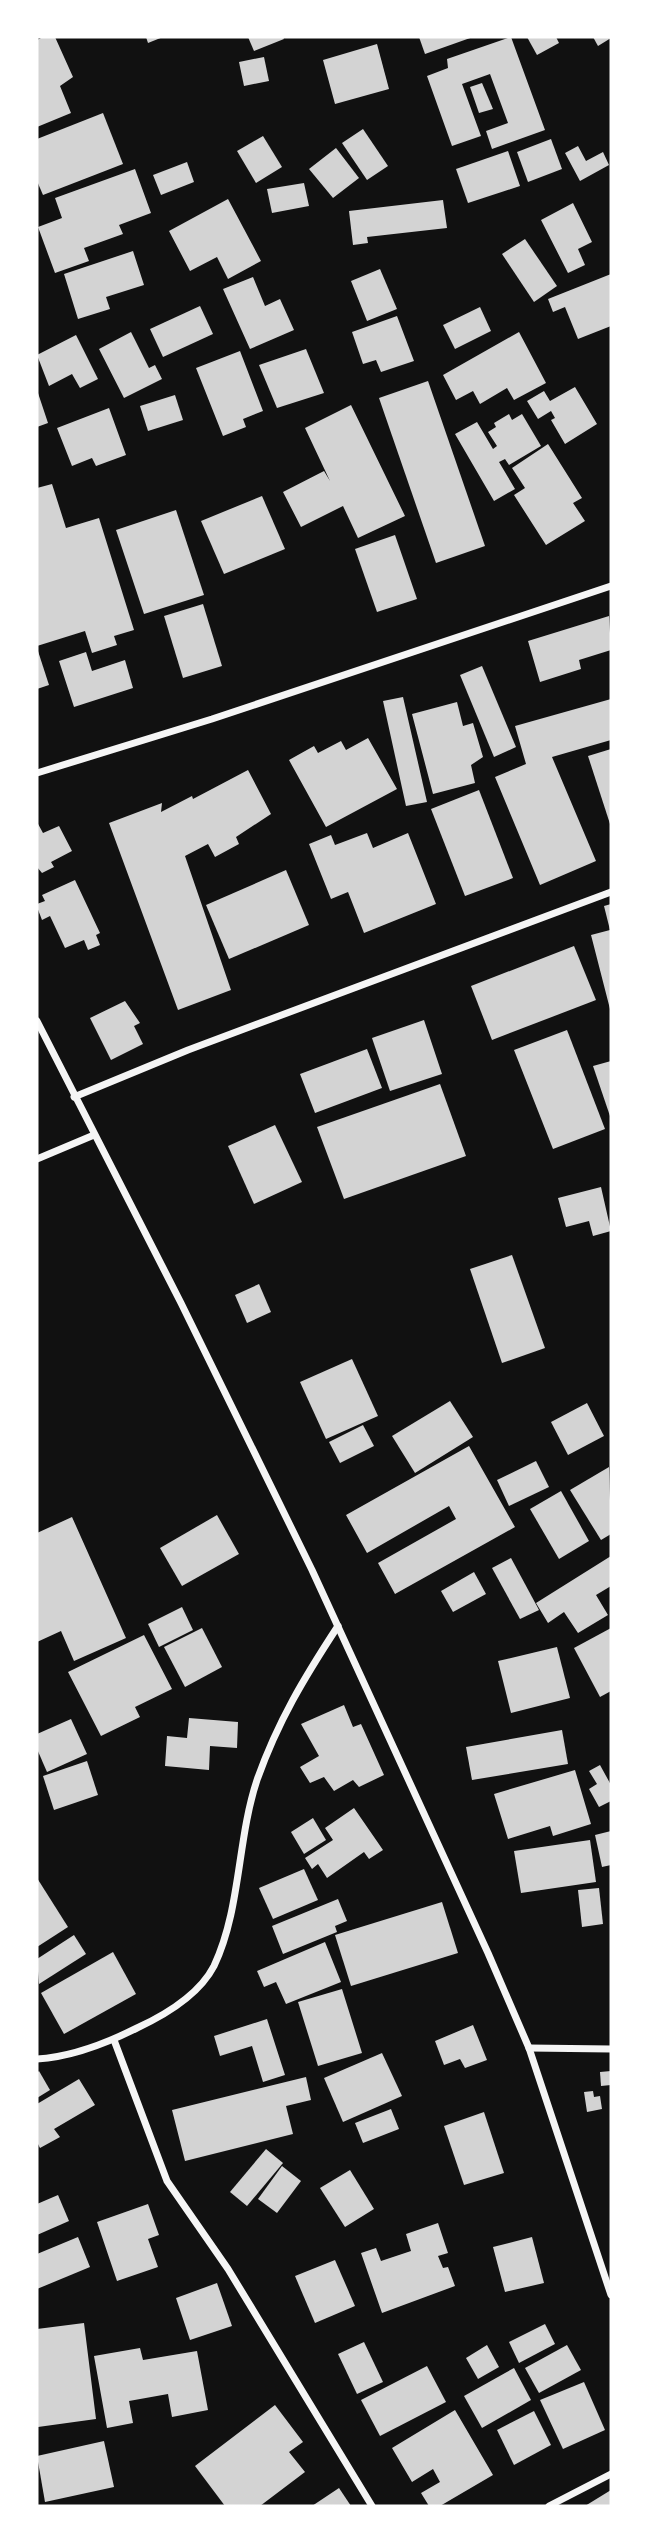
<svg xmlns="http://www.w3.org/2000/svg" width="648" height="2543" viewBox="0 0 648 2543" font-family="Lato,sans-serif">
<rect width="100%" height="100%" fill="#111"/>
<!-- building -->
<g fill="#d3d3d3">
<path d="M 43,37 L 55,37 L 73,77 L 60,86 L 71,113 L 37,127 L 37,40 Z"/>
<path d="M 146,37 L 163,37 L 148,43 Z"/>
<path d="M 248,37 L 283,37 L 284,39 L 254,51 Z"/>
<path d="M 419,37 L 473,37 L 425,54 Z"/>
<path d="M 511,37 L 545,130 L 492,149 L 486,131 L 508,123 L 490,74 L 462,84 L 481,136 L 452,146 L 427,76 L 448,68 L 447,59 Z"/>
<path d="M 527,37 L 556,37 L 559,43 L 537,55 Z"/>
<path d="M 593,37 L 611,37 L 611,38 L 598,46 Z"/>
<path d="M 377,44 L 389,89 L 335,104 L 323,60 Z"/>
<path d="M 264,57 L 269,81 L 244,86 L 239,62 Z"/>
<path d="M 482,83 L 493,109 L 479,113 L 470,87 Z"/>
<path d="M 103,113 L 123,164 L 43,195 L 37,181 L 37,139 Z"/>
<path d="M 363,129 L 388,166 L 367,180 L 342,143 Z"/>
<path d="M 263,136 L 282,167 L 256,183 L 237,151 Z"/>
<path d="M 551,139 L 562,169 L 528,182 L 517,152 Z"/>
<path d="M 578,146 L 586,161 L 603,152 L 609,165 L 580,181 L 565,153 Z"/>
<path d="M 336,148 L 359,178 L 333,198 L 309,169 Z"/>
<path d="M 508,151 L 520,186 L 468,203 L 456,169 Z"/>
<path d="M 187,162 L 194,182 L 161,195 L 153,175 Z"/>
<path d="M 135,169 L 151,213 L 119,225 L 123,234 L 84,248 L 89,261 L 55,273 L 38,227 L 62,218 L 55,198 Z"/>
<path d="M 304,183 L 309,206 L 272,213 L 267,189 Z"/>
<path d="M 228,199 L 261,261 L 228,279 L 217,257 L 190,271 L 169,231 Z"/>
<path d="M 443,200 L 447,228 L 367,237 L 368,243 L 353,245 L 349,211 Z"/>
<path d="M 573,203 L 592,242 L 578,249 L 585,265 L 568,273 L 541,220 Z"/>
<path d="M 525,239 L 557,286 L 534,302 L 502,254 Z"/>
<path d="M 133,251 L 144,285 L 106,297 L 110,309 L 78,319 L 64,274 Z"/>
<path d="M 380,269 L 397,309 L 367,321 L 351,281 Z"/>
<path d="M 611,274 L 611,326 L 578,339 L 565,307 L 553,312 L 548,299 Z"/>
<path d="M 253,277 L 265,306 L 280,299 L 294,330 L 250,349 L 223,289 Z"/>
<path d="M 200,306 L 213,334 L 163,357 L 150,329 Z"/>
<path d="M 480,307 L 491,331 L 455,349 L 443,325 Z"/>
<path d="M 397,316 L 414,361 L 381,372 L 376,360 L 363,364 L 352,332 Z"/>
<path d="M 131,332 L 149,368 L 155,365 L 162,379 L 124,398 L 99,349 Z"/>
<path d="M 519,332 L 546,383 L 514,400 L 507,388 L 480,404 L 473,391 L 456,400 L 443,375 Z"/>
<path d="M 76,335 L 98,379 L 80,388 L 72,374 L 49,386 L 37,355 Z"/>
<path d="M 306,349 L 324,393 L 277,408 L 259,365 Z"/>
<path d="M 240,351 L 263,411 L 243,419 L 246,427 L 223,436 L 196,368 Z"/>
<path d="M 428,381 L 485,546 L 436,563 L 379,398 Z"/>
<path d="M 575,387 L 597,424 L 565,444 L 551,420 L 555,418 L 551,411 L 538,419 L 527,401 L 544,391 L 550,401 Z"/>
<path d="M 37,390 L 48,423 L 37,427 Z"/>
<path d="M 175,395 L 183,420 L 148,431 L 140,406 Z"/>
<path d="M 351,405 L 405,516 L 358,538 L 343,506 L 301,527 L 283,492 L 324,471 L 330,481 L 305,428 Z"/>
<path d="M 109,408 L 126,455 L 96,466 L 92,458 L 72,466 L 57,428 Z"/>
<path d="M 509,414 L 512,420 L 522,414 L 541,446 L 509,465 L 505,459 L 499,462 L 515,489 L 494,501 L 455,434 L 477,422 L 493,449 L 497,446 L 488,432 L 496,427 L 494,423 Z"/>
<path d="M 548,444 L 582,498 L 573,503 L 585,521 L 546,545 L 514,495 L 525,488 L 512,468 Z"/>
<path d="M 52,484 L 66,528 L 99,518 L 134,630 L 114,636 L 117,645 L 92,653 L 85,631 L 37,646 L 37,488 Z"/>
<path d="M 262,496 L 285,549 L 224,574 L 201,521 Z"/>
<path d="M 176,510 L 204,595 L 144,614 L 116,530 Z"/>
<path d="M 395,535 L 417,599 L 377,612 L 355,549 Z"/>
<path d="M 203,604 L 222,666 L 183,678 L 164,616 Z"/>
<path d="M 609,616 L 611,650 L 579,660 L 581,669 L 540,682 L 528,641 Z"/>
<path d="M 37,648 L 49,685 L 37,689 Z"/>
<path d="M 86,652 L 92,671 L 125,660 L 133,688 L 74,707 L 59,661 Z"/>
<path d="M 482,666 L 516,747 L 494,757 L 460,675 Z"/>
<path d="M 403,697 L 427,802 L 406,806 L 383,701 Z"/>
<path d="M 611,699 L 611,740 L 552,757 L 596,861 L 540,885 L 495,777 L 526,764 L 515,726 Z"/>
<path d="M 457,702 L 463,726 L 473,723 L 483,757 L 471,765 L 475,783 L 433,794 L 412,714 Z"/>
<path d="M 368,738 L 397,789 L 326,827 L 289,760 L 314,746 L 318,753 L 341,741 L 346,750 Z"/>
<path d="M 611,749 L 611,827 L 588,756 Z"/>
<path d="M 248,770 L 271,814 L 236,837 L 239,844 L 215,857 L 208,844 L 185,856 L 231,990 L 178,1010 L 109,823 L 162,803 L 161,812 L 192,796 L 193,799 Z"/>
<path d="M 479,790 L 513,878 L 465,896 L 431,809 Z"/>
<path d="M 37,822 L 43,833 L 59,826 L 72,851 L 51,862 L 54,867 L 42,873 L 37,867 Z"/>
<path d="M 367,833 L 373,848 L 408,833 L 436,904 L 364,933 L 348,892 L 331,899 L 309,844 L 331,835 L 335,845 Z"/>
<path d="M 286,870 L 309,925 L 229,959 L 206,905 Z"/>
<path d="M 75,880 L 100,933 L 96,935 L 100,945 L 88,950 L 84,940 L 65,948 L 50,916 L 42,920 L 37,907 L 37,904 L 45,901 L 42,895 Z"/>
<path d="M 611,904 L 611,1009 L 610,1009 L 591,935 L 610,930 L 604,906 Z"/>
<path d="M 574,946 L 596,1000 L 492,1040 L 471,986 Z"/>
<path d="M 125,1001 L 140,1023 L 134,1026 L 143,1044 L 111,1060 L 90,1018 Z"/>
<path d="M 424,1020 L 442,1074 L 390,1091 L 372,1038 Z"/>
<path d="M 567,1030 L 605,1129 L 553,1149 L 514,1050 Z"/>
<path d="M 367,1049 L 382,1088 L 315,1113 L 300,1074 Z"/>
<path d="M 611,1061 L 611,1119 L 593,1066 Z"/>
<path d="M 440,1084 L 466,1156 L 344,1199 L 317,1127 Z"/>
<path d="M 275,1125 L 302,1182 L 254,1204 L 228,1146 Z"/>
<path d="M 601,1187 L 611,1231 L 593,1236 L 589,1221 L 566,1227 L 558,1198 Z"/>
<path d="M 512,1255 L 545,1348 L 502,1363 L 470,1269 Z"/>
<path d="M 259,1284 L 271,1312 L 247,1323 L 235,1295 Z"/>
<path d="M 352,1359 L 378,1416 L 326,1439 L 300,1382 Z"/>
<path d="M 450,1401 L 473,1437 L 415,1473 L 392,1436 Z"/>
<path d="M 587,1403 L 604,1436 L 568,1455 L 551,1422 Z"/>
<path d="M 363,1425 L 374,1446 L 340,1463 L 329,1442 Z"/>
<path d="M 469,1446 L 515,1527 L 395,1594 L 378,1563 L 456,1519 L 449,1506 L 367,1553 L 346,1515 Z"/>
<path d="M 536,1461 L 549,1487 L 509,1506 L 497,1480 Z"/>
<path d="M 609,1467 L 611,1534 L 601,1540 L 570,1490 Z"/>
<path d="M 561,1491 L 589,1541 L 559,1559 L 530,1509 Z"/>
<path d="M 217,1515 L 239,1554 L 182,1586 L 160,1548 Z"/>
<path d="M 72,1517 L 126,1638 L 74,1661 L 61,1631 L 37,1642 L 37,1533 Z"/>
<path d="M 611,1556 L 611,1586 L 596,1595 L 608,1615 L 578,1633 L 564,1612 L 548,1623 L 536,1603 Z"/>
<path d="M 511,1558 L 539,1610 L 520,1619 L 492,1568 Z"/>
<path d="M 474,1572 L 486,1594 L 453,1612 L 441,1591 Z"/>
<path d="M 182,1607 L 193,1630 L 159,1647 L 148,1624 Z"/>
<path d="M 202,1628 L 222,1667 L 185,1687 L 164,1647 Z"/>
<path d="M 611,1628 L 611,1691 L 600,1697 L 574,1648 Z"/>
<path d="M 144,1635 L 172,1689 L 135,1707 L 140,1717 L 101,1736 L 68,1672 Z"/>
<path d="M 557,1647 L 570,1698 L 511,1713 L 498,1661 Z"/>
<path d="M 344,1705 L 353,1727 L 361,1724 L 384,1775 L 359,1787 L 353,1780 L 334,1791 L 324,1777 L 310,1783 L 300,1767 L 319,1756 L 301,1724 Z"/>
<path d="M 189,1718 L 238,1722 L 237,1748 L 210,1746 L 209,1770 L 165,1766 L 167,1736 L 187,1738 Z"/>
<path d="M 71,1719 L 87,1754 L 47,1772 L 37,1749 L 37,1734 Z"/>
<path d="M 562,1730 L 568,1764 L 472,1780 L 466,1747 Z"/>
<path d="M 87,1761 L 98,1795 L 54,1810 L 43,1776 Z"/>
<path d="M 600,1765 L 611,1785 L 611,1801 L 599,1807 L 589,1789 L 597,1784 L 589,1771 Z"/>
<path d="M 575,1770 L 591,1824 L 553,1836 L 550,1826 L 508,1839 L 494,1794 Z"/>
<path d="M 354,1808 L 383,1850 L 369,1859 L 364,1852 L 327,1878 L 318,1864 L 312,1869 L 305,1858 L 333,1840 L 325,1828 Z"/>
<path d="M 313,1818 L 326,1840 L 304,1854 L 291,1832 Z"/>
<path d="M 611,1831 L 611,1865 L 602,1867 L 595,1835 Z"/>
<path d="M 590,1840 L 596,1882 L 521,1893 L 514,1851 Z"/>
<path d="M 304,1869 L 318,1900 L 273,1919 L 259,1888 Z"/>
<path d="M 37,1878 L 68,1927 L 37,1947 Z"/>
<path d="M 599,1888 L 603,1924 L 582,1927 L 578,1890 Z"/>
<path d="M 338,1899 L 347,1921 L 335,1926 L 337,1932 L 283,1954 L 272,1926 Z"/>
<path d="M 442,1902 L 458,1953 L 351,1986 L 335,1935 Z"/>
<path d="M 74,1935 L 86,1954 L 39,1984 L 37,1959 Z"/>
<path d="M 325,1942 L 341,1982 L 286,2004 L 276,1982 L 264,1987 L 257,1971 Z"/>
<path d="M 113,1952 L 136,1994 L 64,2034 L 41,1993 Z"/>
<path d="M 342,1989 L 362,2053 L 318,2066 L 298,2002 Z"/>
<path d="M 267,2019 L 285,2075 L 263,2082 L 252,2046 L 220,2056 L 214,2036 Z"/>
<path d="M 473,2025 L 487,2060 L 465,2068 L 460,2059 L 444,2065 L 435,2041 Z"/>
<path d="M 382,2053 L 402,2096 L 343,2122 L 324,2078 Z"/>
<path d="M 39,2071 L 50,2090 L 37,2098 L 37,2073 Z"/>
<path d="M 611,2071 L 611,2085 L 601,2086 L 600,2072 Z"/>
<path d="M 306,2077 L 311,2100 L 286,2106 L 293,2134 L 185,2161 L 172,2110 Z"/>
<path d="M 79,2079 L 95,2105 L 54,2129 L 60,2137 L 40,2148 L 37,2142 L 37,2104 Z"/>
<path d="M 593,2091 L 594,2097 L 600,2096 L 602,2109 L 587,2112 L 584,2092 Z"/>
<path d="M 391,2109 L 399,2129 L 363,2143 L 355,2123 Z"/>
<path d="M 484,2112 L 504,2173 L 464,2185 L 444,2126 Z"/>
<path d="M 266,2149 L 283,2163 L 247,2206 L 230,2192 Z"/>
<path d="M 282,2166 L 301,2181 L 277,2213 L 258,2199 Z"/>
<path d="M 350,2170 L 374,2209 L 345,2227 L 320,2188 Z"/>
<path d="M 58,2195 L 69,2221 L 37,2235 L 37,2204 Z"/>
<path d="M 148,2204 L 159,2235 L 148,2239 L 158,2267 L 117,2281 L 97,2222 Z"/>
<path d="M 438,2223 L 448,2253 L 438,2256 L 443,2268 L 448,2267 L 455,2286 L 382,2313 L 361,2253 L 376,2248 L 381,2261 L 411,2251 L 406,2234 Z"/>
<path d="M 78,2237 L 90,2267 L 37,2289 L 37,2254 Z"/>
<path d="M 532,2237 L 544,2283 L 505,2292 L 493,2247 Z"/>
<path d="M 335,2260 L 355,2306 L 315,2323 L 295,2276 Z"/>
<path d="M 217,2283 L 232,2326 L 190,2340 L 176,2298 Z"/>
<path d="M 84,2323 L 96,2419 L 38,2427 L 37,2329 Z"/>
<path d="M 545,2324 L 555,2344 L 519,2363 L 509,2342 Z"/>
<path d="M 364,2342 L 383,2382 L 357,2394 L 338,2354 Z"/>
<path d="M 487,2345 L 499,2367 L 478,2379 L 466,2358 Z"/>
<path d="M 567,2345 L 581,2370 L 539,2393 L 525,2368 Z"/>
<path d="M 140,2348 L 143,2360 L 197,2351 L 208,2410 L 172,2417 L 168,2394 L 129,2401 L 133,2423 L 107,2428 L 94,2356 Z"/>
<path d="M 427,2366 L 446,2402 L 380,2436 L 361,2400 Z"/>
<path d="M 514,2368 L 531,2400 L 482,2428 L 464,2396 Z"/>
<path d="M 584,2382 L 605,2430 L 563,2449 L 540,2400 Z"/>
<path d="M 275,2405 L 303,2442 L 289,2452 L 305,2472 L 260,2506 L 225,2506 L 195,2466 Z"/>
<path d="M 455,2410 L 493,2475 L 440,2506 L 429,2506 L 421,2493 L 440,2482 L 433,2469 L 412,2482 L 392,2448 Z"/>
<path d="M 534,2411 L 551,2445 L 514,2465 L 497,2430 Z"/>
<path d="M 104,2441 L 114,2487 L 45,2502 L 37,2456 Z"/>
<path d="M 339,2488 L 351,2506 L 312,2506 Z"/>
<path d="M 611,2490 L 611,2506 L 585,2506 Z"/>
</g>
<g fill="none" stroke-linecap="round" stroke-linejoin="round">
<!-- minor -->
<g stroke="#f5f5f5" stroke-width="7">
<path d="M 37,773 L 212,719 L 611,586"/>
<path d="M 37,1021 L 181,1303 L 312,1570 L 488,1953 L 529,2048 L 611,2295"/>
<path d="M 74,1097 L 188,1050 L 611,892"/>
<path d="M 37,1159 L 94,1135"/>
<path d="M 114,2040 L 167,2181 L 228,2269 L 372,2506"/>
<path d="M 529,2048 L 611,2049"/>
<path d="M 37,2059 C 72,2057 105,2044 137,2028 C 165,2015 199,1995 214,1966 C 241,1909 237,1840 257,1780 C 278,1721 304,1678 338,1626"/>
<path d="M 549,2506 L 611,2474"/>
</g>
</g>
<!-- border -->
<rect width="648" height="2543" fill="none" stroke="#ffffff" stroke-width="77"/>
</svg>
